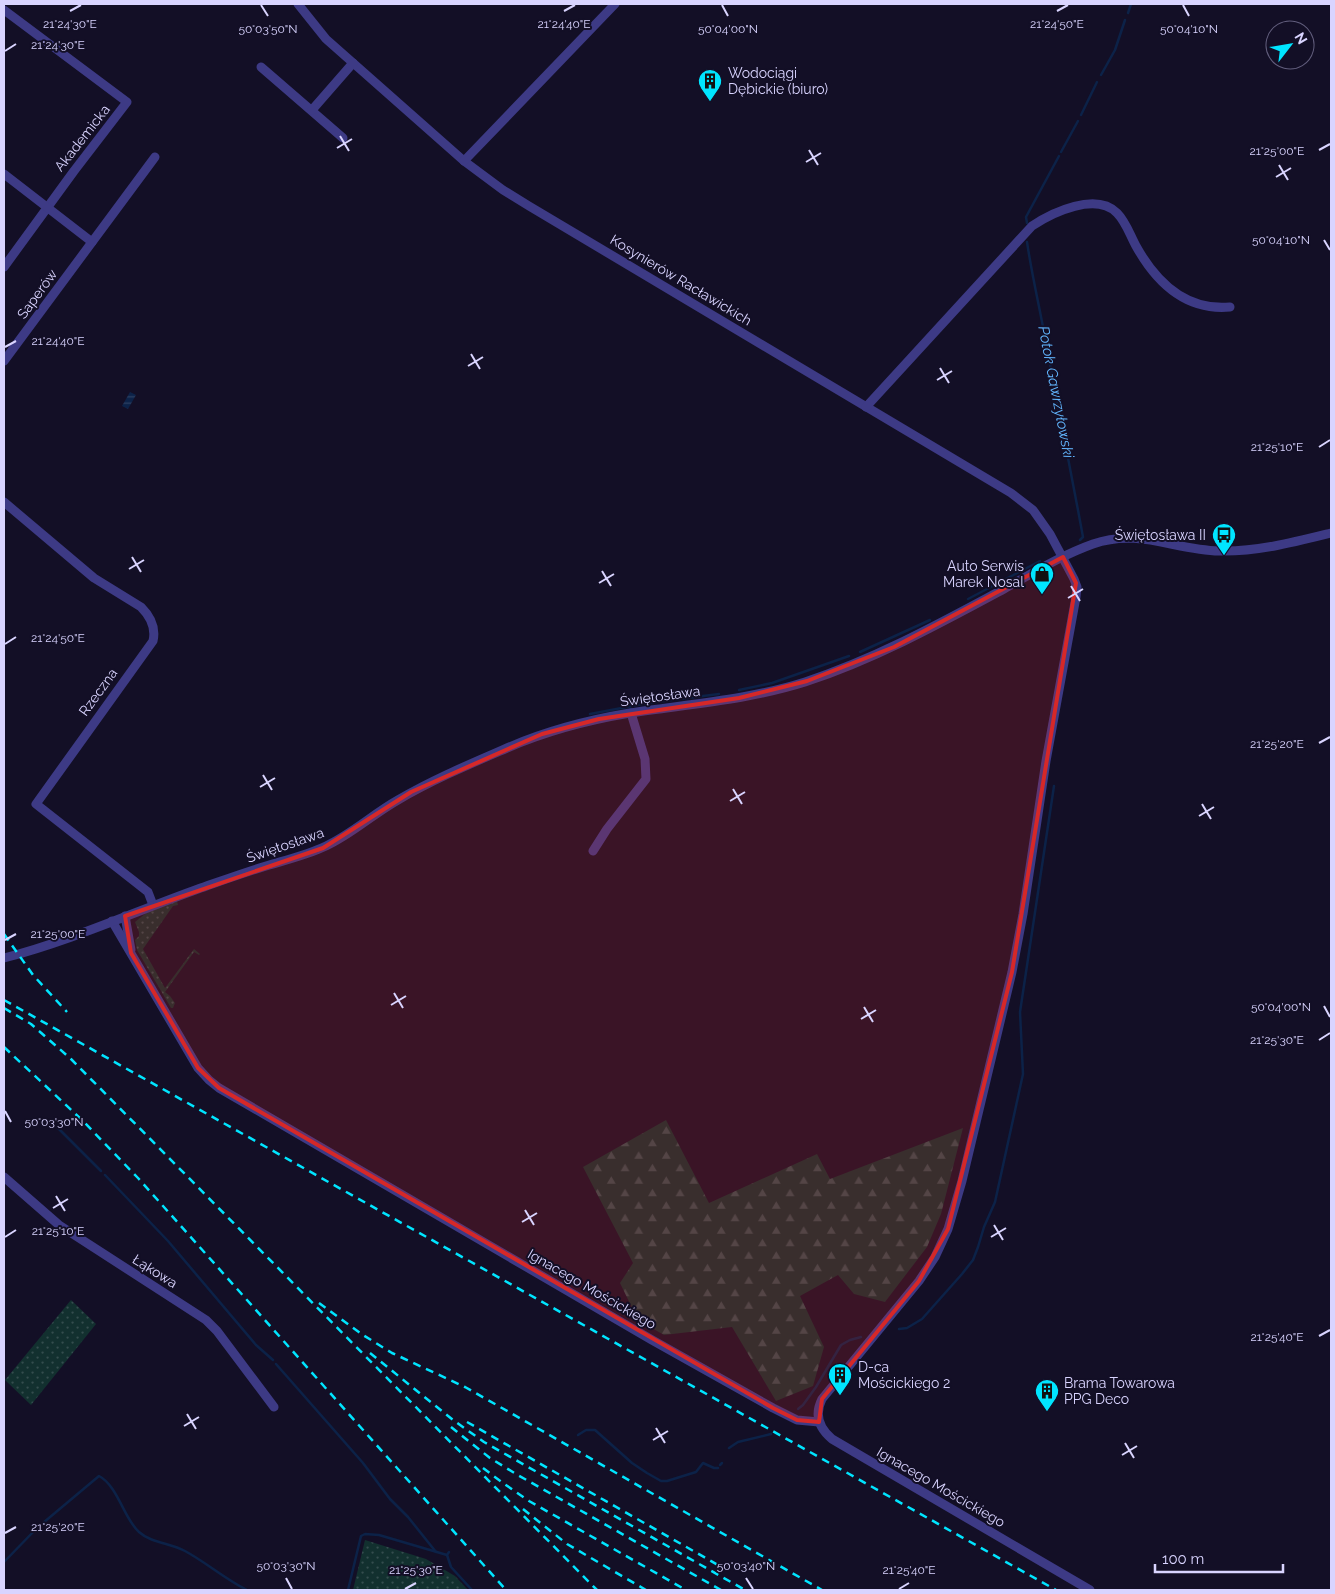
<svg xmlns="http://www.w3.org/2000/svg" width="1335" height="1594" viewBox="0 0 1335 1594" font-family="Raleway,sans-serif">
<defs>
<pattern id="grass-dots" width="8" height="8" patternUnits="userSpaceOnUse" patternTransform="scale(1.25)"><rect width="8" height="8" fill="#12302f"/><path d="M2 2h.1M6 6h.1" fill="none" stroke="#344d4e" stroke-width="1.8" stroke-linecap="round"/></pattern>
<pattern id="forest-firs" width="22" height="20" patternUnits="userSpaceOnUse" patternTransform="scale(1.25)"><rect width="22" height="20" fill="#12302f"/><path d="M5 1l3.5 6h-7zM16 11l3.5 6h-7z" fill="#344d4e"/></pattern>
<pattern id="water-rules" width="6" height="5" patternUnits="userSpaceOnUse" patternTransform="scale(1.25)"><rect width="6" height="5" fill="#0c2248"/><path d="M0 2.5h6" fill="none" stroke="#2f4163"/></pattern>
</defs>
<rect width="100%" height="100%" fill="#130f26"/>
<!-- grass -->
<g fill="url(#grass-dots)">
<path d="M 177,901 L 178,905 L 173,906 L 143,949 L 165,988 L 194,949 L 200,954 L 199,955 L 194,952 L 165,992 L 170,996 L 175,1003 L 173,1008 L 171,1008 L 137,950 L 135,940 L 139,936 L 139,932 L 135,922 L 146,913 Z"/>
<path d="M 71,1300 L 96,1324 L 31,1405 L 5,1380 Z"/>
<path d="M 365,1540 L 426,1559 L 455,1576 L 468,1590 L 353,1590 Z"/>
</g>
<!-- forest -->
<path fill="url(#forest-firs)" d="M 666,1120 L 709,1203 L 817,1154 L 830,1179 L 963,1128 L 941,1214 L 927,1247 L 885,1302 L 854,1294 L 838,1275 L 800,1296 L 824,1347 L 813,1386 L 776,1401 L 732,1327 L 664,1335 L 638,1320 L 620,1283 L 633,1263 L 583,1167 Z"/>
<!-- water -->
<path fill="url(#water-rules)" d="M 130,392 L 136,395 L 128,409 L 122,406 Z"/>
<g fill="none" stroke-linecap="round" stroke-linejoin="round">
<!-- stream -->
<g stroke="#0c2248" stroke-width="2.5">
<path d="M 1128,13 L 1131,4"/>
<path d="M 1101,75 L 1115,50 L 1125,20"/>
<path d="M 1081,115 L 1097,82"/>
<path d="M 1061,152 L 1078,121"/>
<path d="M 1027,223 L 1026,217 L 1059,156"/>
<path d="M 1027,242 C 1032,276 1040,309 1046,343 C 1058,407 1071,472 1083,537 L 1080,540"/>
<path d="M 968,599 L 1040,561"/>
<path d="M 860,652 L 930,620"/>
<path d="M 739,690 L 772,683 L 849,656"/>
<path d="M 590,714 L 648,703 L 719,694"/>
<path d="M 56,1126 L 101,1171"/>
<path d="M 105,1175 L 168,1241 L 256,1345 L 273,1360"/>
<path d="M 899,1329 L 907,1328 L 922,1319 L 962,1274 L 973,1260 L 978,1247 L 984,1227 L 995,1202 L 1023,1074 L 1020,1012 L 1054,786"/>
<path d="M 276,1364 L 363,1463 L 390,1499 L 408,1517 L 436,1552"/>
<path d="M 798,1409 L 803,1405 L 816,1387 L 841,1345 L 850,1340 L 861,1337"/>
<path d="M 578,1435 L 586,1430 L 595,1430 L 632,1463 L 647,1473 L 661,1481 L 667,1481 L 696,1472 L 703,1463 L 714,1468 L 718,1468"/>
<path d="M 729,1448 L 738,1442 L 771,1434"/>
<path d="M 720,1465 L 722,1463"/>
<path d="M 447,1555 L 451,1567 L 472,1590"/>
<path d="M 4,1562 L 37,1528 L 99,1476 C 118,1486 124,1519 139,1532 C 151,1543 171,1543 185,1551 C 207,1563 225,1579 247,1590"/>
<path d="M 348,1590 L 361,1536 L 365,1534 L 379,1535 L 447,1555 L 449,1552"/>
</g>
<!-- minor -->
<g stroke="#3d3a85" stroke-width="9">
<path d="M 298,4 L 326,39 L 464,161 L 503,190 L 529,206 L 1011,493 L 1033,510 L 1050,534 L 1074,579 L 1077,587 L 1076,597 L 1046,761 L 1023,914 L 1012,972 L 962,1181 L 948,1229 L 935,1257 L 919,1281 L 822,1399 C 814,1415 819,1428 832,1439 L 1090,1590"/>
<path d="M 4,10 L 127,102 L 74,171 L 4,267"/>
<path d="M 261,67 L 343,138"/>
<path d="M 312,110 L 353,63"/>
<path d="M 464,161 L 615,4"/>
<path d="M 4,174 L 92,242"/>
<path d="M 4,361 L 155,157"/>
<path d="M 866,407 L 1032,226 C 1053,212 1096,192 1117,213 C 1126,222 1130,235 1136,246 C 1156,282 1186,311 1230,307"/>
<path d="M 4,502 L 94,578 L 141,607 C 150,616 156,628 153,641 L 36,804 L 148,892 L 153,905"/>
<path d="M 593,851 L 607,829 L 646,779 L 645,759 L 631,713"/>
<path d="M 125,916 L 131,950"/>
<path d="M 112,921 L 198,1068 L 209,1080 L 219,1088 L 652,1340 L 773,1408 L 797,1420 L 819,1422"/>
<path d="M 4,958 C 70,941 134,912 198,889 C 221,881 243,873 266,866 C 286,860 307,855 326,846 C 352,834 373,814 398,800 C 432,780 470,764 507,748 C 546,731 588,720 630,713 C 689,704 748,700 805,682 C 875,659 939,624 1004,589 C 1033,573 1062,555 1093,544 C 1138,528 1175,550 1219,551 C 1257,552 1295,542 1331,533"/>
<path d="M 4,1177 L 59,1225 L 206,1320 L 217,1331 L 274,1407"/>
</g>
<!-- rail -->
<g stroke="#00e5ff" stroke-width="2.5" stroke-dasharray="8 6" stroke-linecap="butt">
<path d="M 4,934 L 33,975 L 67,1012"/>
<path d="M 4,1000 L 1056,1590"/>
<path d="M 4,1008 L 31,1024 L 71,1059 L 597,1590"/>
<path d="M 4,1047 L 83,1121 L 138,1178 L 506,1590"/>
<path d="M 319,1303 L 363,1335 L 392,1353 L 465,1387 L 822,1590"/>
<path d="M 370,1353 L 453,1420 L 484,1442 L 745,1590"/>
<path d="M 467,1422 L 725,1569"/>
<path d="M 451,1427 L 490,1458 L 516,1474 L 721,1590"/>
<path d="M 483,1468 L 503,1483 L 529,1501 L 686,1590"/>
<path d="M 523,1509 L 567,1544 L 646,1590"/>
</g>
</g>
<!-- marked area -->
<path fill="#d62828" fill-opacity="0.2" stroke="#d62828" stroke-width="4" stroke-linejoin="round" d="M 1063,557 L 1076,583 L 1012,972 L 948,1229 L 919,1281 L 822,1399 L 819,1422 L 797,1420 L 773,1408 L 219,1088 L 198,1068 L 131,953 L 125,916 L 323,848 L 411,792 L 542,734 L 599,719 L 739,698 L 807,681 L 894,647 Z"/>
<!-- ticks -->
<path fill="none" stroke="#d9d4ff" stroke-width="2" d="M 261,5 L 268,16M 722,5 L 728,16M 1183,5 L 1189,16M 70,11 L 81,5M 564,11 L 575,5M 1057,11 L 1068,5M 5,51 L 16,44M 340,136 L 349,151M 337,148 L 352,139M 809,150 L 818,165M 1319,150 L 1330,144M 806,162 L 821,153M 1279,165 L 1288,180M 1276,177 L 1291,168M 1324,240 L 1330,250M 5,347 L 16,341M 471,354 L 480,369M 468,366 L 483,357M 940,368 L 949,383M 937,380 L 952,371M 1319,447 L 1330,440M 132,557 L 141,572M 129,569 L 144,560M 602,571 L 611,586M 599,583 L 614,574M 1071,586 L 1080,601M 1068,598 L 1083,589M 5,644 L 16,637M 1319,743 L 1330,737M 263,775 L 272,790M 260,787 L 275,778M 733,789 L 742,804M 730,801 L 745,792M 1202,804 L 1211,819M 1199,816 L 1214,807M 5,940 L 16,934M 394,993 L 403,1008M 391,1005 L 406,996M 1324,1006 L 1330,1017M 864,1007 L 873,1022M 861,1019 L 876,1010M 1319,1040 L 1330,1033M 5,1111 L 11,1122M 56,1196 L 65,1211M 53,1208 L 68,1199M 525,1210 L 534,1225M 522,1222 L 537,1213M 994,1225 L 1003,1240M 5,1237 L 16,1230M 991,1237 L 1006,1228M 1319,1336 L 1330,1330M 187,1414 L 196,1429M 184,1426 L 199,1417M 656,1428 L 665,1443M 653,1440 L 668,1431M 1125,1443 L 1134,1458M 1122,1455 L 1137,1446M 5,1533 L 16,1527M 286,1578 L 292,1589M 746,1578 L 753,1589M 405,1589 L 416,1583M 899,1589 L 909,1583"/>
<!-- icons -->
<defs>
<g id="building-pin" transform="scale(1.25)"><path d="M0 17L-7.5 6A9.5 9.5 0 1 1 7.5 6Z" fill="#00e5ff" stroke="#130f26"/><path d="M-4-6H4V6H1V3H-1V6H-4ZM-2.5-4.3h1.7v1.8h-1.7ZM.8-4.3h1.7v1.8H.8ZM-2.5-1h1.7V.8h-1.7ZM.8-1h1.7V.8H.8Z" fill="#111"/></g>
<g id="bus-pin" transform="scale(1.25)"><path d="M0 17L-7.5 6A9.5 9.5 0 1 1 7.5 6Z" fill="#00e5ff" stroke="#130f26"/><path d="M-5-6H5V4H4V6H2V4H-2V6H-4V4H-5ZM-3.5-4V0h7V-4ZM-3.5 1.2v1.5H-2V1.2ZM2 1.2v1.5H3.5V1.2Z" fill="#111"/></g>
<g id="shop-pin" transform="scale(1.25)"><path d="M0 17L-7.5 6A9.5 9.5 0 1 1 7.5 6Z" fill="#00e5ff" stroke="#130f26"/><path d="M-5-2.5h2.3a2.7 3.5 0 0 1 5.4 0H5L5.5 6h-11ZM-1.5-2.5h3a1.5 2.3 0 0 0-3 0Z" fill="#111"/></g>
</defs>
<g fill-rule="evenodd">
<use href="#building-pin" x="710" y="81"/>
<use href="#bus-pin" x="1224" y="535"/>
<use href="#shop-pin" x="1042" y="574"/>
<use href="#building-pin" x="840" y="1375"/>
<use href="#building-pin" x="1047" y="1391"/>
</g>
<g text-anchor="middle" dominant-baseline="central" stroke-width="4" stroke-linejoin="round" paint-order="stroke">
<!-- poi labels -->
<g font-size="14" fill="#d9d4ff" stroke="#130f26" text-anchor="start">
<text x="728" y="73">Wodociągi<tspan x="728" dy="16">Dębickie (biuro)</tspan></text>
<text x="1206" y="535" text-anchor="end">Świętosława II</text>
<text x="1024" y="566" text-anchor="end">Auto Serwis<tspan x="1024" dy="16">Marek Nosal</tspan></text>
<text x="858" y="1367">D-ca<tspan x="858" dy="16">Mościckiego 2</tspan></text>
<text x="1064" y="1383">Brama Towarowa<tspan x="1064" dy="16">PPG Deco</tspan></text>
</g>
<!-- street labels -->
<g font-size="14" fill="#d9d4ff" stroke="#130f26">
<text transform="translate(82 138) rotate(-52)">Akademicka</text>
<text transform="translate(681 280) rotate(31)">Kosynierów Racławickich</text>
<text transform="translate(37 294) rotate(-54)">Saperów</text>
<text transform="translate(98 692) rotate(-54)">Rzeczna</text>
<text transform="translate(660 696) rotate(-8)">Świętosława</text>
<text transform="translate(285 845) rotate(-19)">Świętosława</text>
<text transform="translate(155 1271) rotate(32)">Łąkowa</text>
<text transform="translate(592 1289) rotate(30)">Ignacego Mościckiego</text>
<text transform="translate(941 1487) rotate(30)">Ignacego Mościckiego</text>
</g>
<!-- water labels -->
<g font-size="15" font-style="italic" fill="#62b6ff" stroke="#130f26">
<text transform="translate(1056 392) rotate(79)">Potok Gawrzyłowski</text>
</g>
</g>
<g font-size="12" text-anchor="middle" fill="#d9d4ff" stroke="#130f26" stroke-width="4" stroke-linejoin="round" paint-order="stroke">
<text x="70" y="28">21°24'30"E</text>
<text x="564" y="28">21°24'40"E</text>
<text x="1057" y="28">21°24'50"E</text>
<text x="268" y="33">50°03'50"N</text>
<text x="728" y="33">50°04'00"N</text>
<text x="1189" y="33">50°04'10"N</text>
<text x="58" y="49">21°24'30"E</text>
<text x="1277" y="155">21°25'00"E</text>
<text x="1281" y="244">50°04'10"N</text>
<text x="58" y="345">21°24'40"E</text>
<text x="1277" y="451">21°25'10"E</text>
<text x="58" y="642">21°24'50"E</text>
<text x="1277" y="748">21°25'20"E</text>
<text x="58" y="938">21°25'00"E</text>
<text x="1281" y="1011">50°04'00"N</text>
<text x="1277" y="1044">21°25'30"E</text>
<text x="54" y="1126">50°03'30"N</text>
<text x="58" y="1235">21°25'10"E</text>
<text x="1277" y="1341">21°25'40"E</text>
<text x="58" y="1531">21°25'20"E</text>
<text x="286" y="1570">50°03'30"N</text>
<text x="746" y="1570">50°03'40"N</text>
<text x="416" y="1574">21°25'30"E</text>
<text x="909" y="1574">21°25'40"E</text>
</g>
<!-- border -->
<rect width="1335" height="1594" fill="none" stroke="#d9d4ff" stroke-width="10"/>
<!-- north arrow -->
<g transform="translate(1290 45) rotate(59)"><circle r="24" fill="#130f26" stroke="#625e7d"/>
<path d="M0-4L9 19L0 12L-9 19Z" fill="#00e5ff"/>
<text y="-8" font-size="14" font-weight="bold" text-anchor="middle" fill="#d9d4ff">N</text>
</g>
<!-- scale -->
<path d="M1155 1564v8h128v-8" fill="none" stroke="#d9d4ff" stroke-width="2.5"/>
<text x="1162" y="1564" font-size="15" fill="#d9d4ff" stroke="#130f26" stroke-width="4" paint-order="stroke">100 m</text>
</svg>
